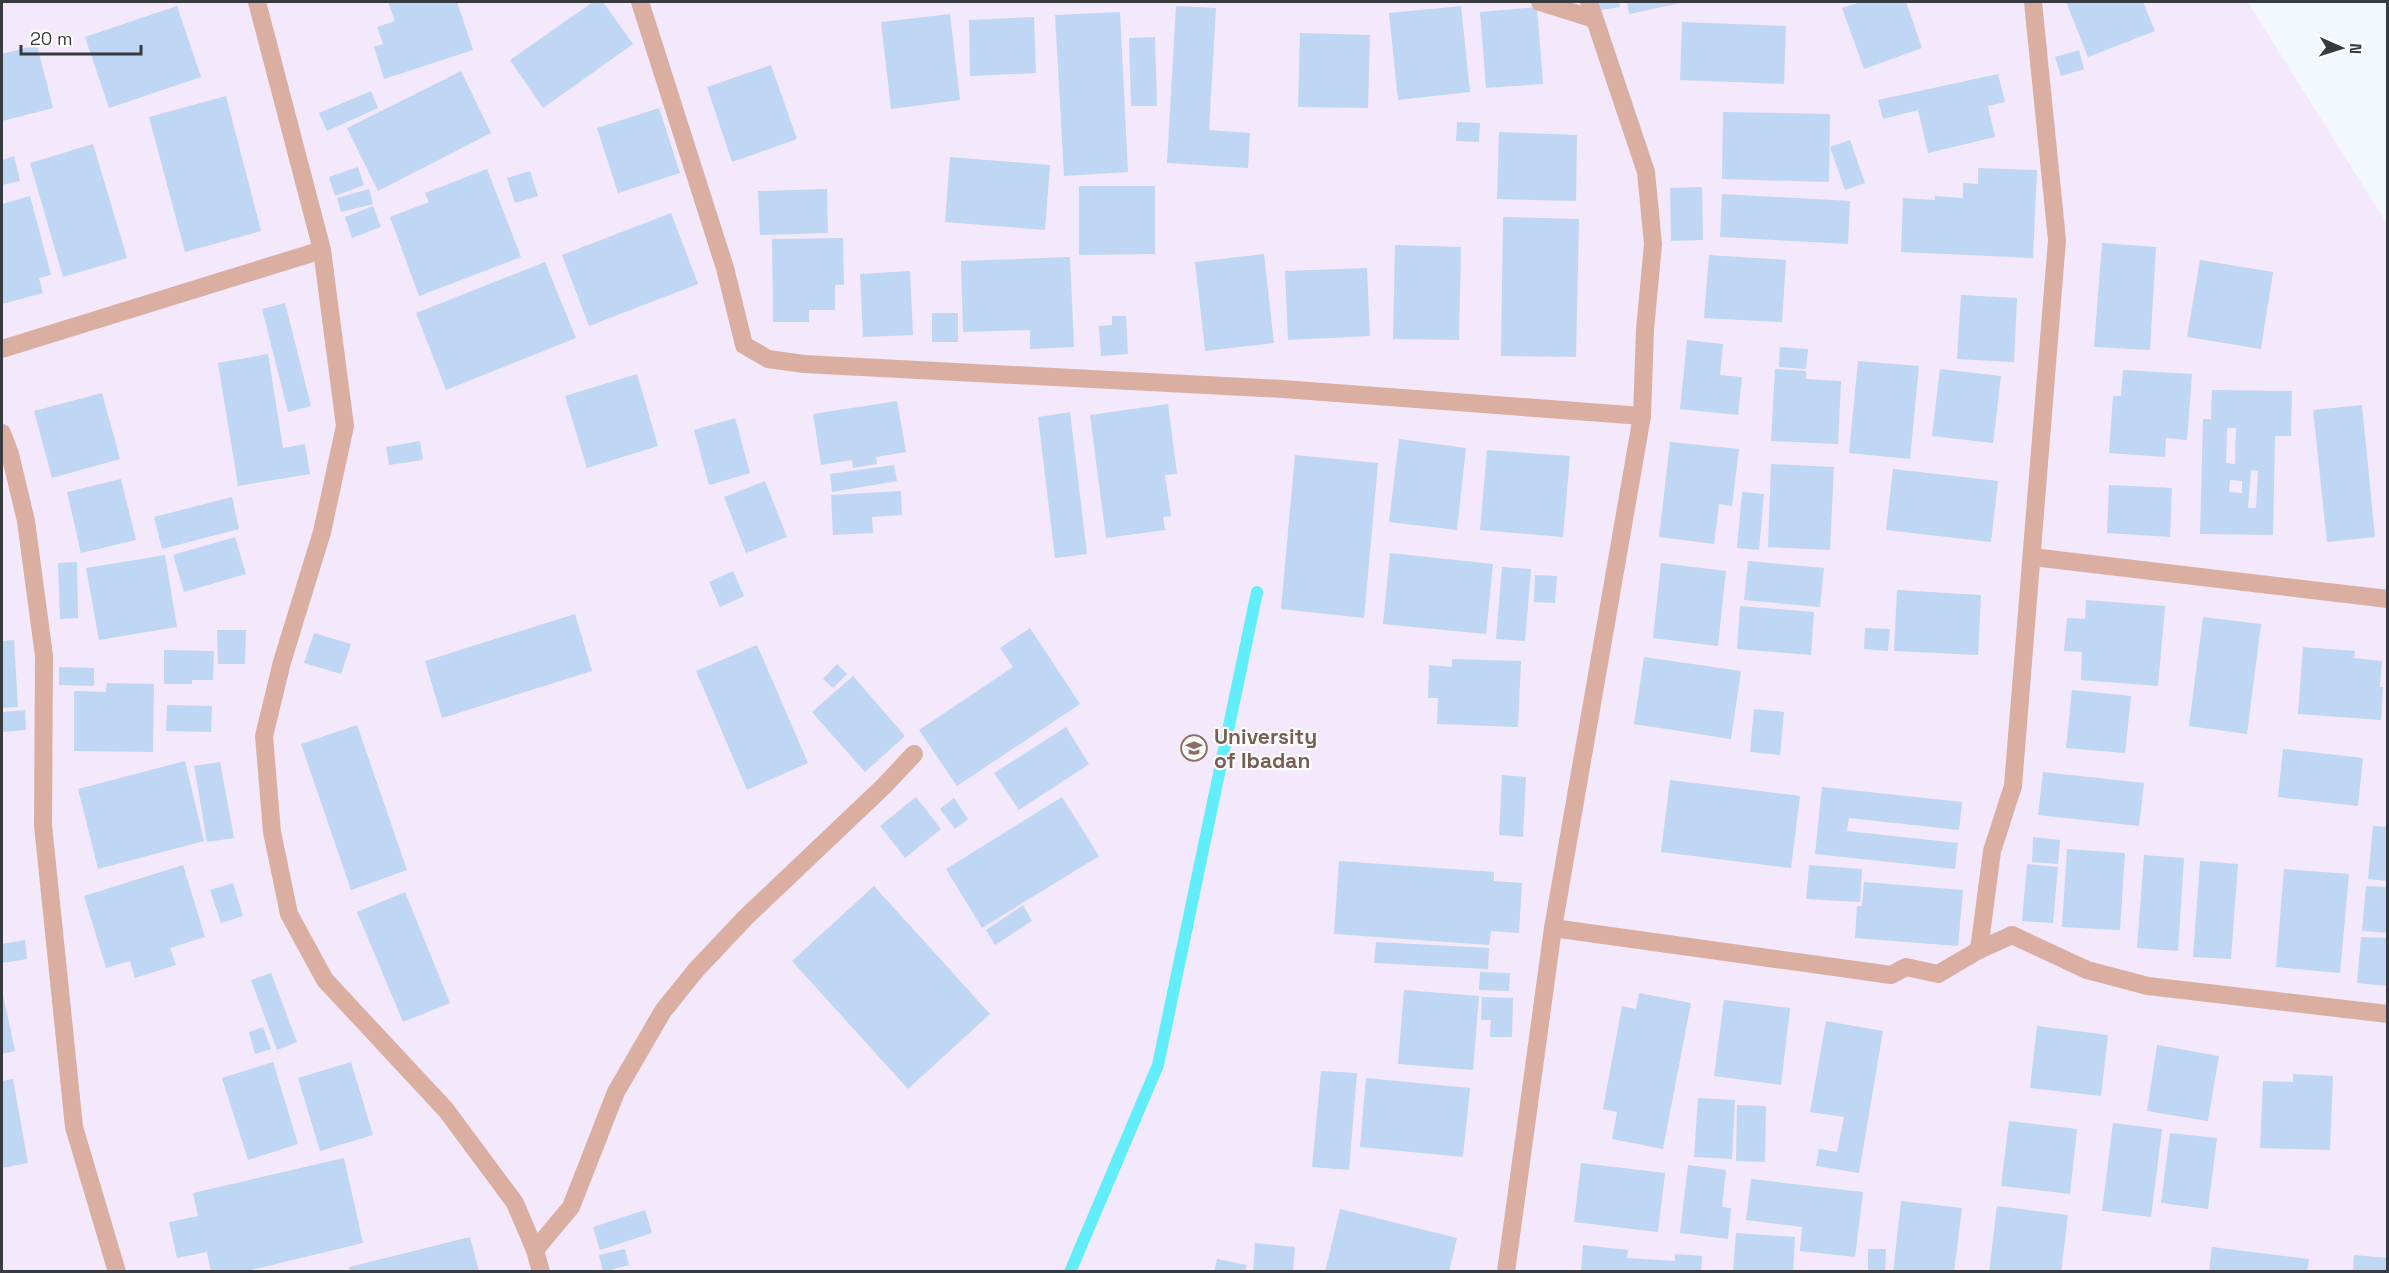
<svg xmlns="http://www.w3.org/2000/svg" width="2389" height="1273" viewBox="0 0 2389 1273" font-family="'Space Grotesk',sans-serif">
<rect width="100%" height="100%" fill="#f3f8fe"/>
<!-- education -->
<path fill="#f4e8fc" d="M 2,2 L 2248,2 L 2387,224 L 2387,1271 L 2,1272 Z"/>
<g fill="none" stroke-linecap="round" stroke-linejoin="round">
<!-- stream -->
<path stroke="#61edfa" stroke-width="12" d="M 1070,1272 L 1158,1065 L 1257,592"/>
</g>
<!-- building -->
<g fill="#bfd6f4" fill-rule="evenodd">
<path d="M 388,2 L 457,2 L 473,50 L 384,79 L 374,47 L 383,44 L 377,27 L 395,21 Z"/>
<path d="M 593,2 L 603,2 L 633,44 L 543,108 L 510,60 Z"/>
<path d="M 1599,2 L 1619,2 L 1620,7 L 1601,10 Z"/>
<path d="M 1627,2 L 1681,2 L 1681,3 L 1629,14 Z"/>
<path d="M 1861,2 L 1906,2 L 1922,48 L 1864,69 L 1842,8 Z"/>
<path d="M 2066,2 L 2143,2 L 2155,31 L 2088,57 Z"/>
<path d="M 177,6 L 201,77 L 109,108 L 85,37 Z"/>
<path d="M 1176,6 L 1216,8 L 1209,130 L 1250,133 L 1248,168 L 1167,163 Z"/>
<path d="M 1461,6 L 1470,92 L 1398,100 L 1389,13 Z"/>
<path d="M 1537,7 L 1543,84 L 1486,88 L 1480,12 Z"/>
<path d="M 1120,12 L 1128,172 L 1064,176 L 1055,15 Z"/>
<path d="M 950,14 L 960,100 L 891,109 L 881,22 Z"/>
<path d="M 1034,17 L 1036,73 L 970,76 L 969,20 Z"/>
<path d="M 1682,22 L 1786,26 L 1784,84 L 1680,80 Z"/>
<path d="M 1300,33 L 1370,35 L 1368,108 L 1298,107 Z"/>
<path d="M 1155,37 L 1157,106 L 1131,106 L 1129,38 Z"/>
<path d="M 37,45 L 53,108 L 2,121 L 2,54 Z"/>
<path d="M 2079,50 L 2084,69 L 2061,76 L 2055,57 Z"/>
<path d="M 771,65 L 797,139 L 732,162 L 707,87 Z"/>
<path d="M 461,71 L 491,133 L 378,191 L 347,128 Z"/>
<path d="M 1998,74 L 2005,102 L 1988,106 L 1995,137 L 1928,153 L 1918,110 L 1883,119 L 1878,100 Z"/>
<path d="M 371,91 L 378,108 L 327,131 L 319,113 Z"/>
<path d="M 226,96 L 261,231 L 185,252 L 149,117 Z"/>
<path d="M 659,108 L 680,173 L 618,193 L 597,128 Z"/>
<path d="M 1723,112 L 1830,114 L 1829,182 L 1722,179 Z"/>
<path d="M 1457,122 L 1480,123 L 1479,142 L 1456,141 Z"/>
<path d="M 1499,132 L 1577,135 L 1576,201 L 1497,199 Z"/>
<path d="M 1850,140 L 1865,183 L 1845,190 L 1830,147 Z"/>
<path d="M 93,144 L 127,258 L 63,277 L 30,163 Z"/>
<path d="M 14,156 L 20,181 L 2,185 L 2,160 Z"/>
<path d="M 950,157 L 1050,165 L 1045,230 L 945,222 Z"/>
<path d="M 358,167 L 364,185 L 335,196 L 329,177 Z"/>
<path d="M 1978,168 L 2037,170 L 2033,258 L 1901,252 L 1903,198 L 1935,200 L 1935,196 L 1963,198 L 1963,183 L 1978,184 Z"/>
<path d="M 487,169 L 521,257 L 419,296 L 390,217 L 429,202 L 425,193 Z"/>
<path d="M 530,171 L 538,196 L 515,203 L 507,178 Z"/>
<path d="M 1079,186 L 1155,186 L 1155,254 L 1079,255 Z"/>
<path d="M 1702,187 L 1703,240 L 1671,241 L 1670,188 Z"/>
<path d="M 369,189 L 373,204 L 341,212 L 337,198 Z"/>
<path d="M 827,189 L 828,233 L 760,235 L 758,191 Z"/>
<path d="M 1722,194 L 1850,201 L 1848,244 L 1720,237 Z"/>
<path d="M 30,196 L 51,275 L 39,278 L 43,293 L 2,304 L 2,204 Z"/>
<path d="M 373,206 L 381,227 L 352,238 L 345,217 Z"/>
<path d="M 671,213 L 698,284 L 589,326 L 562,255 Z"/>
<path d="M 1503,217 L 1579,219 L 1576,357 L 1501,356 Z"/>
<path d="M 843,238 L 844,285 L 835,285 L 835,310 L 809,310 L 809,322 L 773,322 L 772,239 Z"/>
<path d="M 2102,243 L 2156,247 L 2150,350 L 2094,347 Z"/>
<path d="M 1395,245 L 1461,247 L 1459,340 L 1393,339 Z"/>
<path d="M 1264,254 L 1274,343 L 1205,351 L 1195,262 Z"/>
<path d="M 1709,255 L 1786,260 L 1782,322 L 1704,318 Z"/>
<path d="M 1070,257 L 1074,347 L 1030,349 L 1030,330 L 963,332 L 961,261 Z"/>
<path d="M 2200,260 L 2273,272 L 2261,349 L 2187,337 Z"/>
<path d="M 545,262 L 576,338 L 446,390 L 416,313 Z"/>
<path d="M 1367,268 L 1370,336 L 1288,340 L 1285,271 Z"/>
<path d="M 910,271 L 913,335 L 863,337 L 860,274 Z"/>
<path d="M 1961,295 L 2017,298 L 2014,362 L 1957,359 Z"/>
<path d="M 285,303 L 311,406 L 288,412 L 262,309 Z"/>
<rect x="932" y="313" width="26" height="29"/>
<path d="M 1112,316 L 1126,316 L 1128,354 L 1101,356 L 1099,326 L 1112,325 Z"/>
<path d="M 1687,340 L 1723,344 L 1720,375 L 1742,377 L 1738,415 L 1680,409 Z"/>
<path d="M 1780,347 L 1808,349 L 1806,369 L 1779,367 Z"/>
<path d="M 268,354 L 283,448 L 305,444 L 310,474 L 238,486 L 218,363 Z"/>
<path d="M 1858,361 L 1919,366 L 1910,459 L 1849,453 Z"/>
<path d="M 1775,369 L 1806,371 L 1806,379 L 1841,381 L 1838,444 L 1771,441 Z"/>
<path d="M 1940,369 L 2001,376 L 1993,443 L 1932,436 Z"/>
<path d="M 2123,370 L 2192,374 L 2187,440 L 2166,438 L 2165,457 L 2109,453 L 2113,396 L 2121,396 Z"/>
<path d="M 637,374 L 658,446 L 587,468 L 565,396 Z"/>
<path d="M 2212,390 L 2292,391 L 2291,436 L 2275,436 L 2273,535 L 2200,534 L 2203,419 L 2211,419 ZM 2227,428 L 2236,428 L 2235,464 L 2226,463 ZM 2251,470 L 2258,471 L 2256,508 L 2248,508 ZM 2230,480 L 2242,481 L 2242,493 L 2229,492 Z"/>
<path d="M 102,393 L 120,459 L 52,478 L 34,411 Z"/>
<path d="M 897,401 L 906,452 L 876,457 L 877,464 L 853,468 L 852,460 L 821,465 L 813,414 Z"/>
<path d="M 1168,404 L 1177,474 L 1165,475 L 1171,516 L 1163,517 L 1165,530 L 1106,538 L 1090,415 Z"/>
<path d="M 2362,405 L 2375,537 L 2327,542 L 2313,410 Z"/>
<path d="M 1070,412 L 1087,554 L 1055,558 L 1038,417 Z"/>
<path d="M 735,418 L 750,473 L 709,485 L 694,430 Z"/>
<path d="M 1399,439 L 1466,448 L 1457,530 L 1389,522 Z"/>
<path d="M 420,441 L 423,460 L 389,465 L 386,447 Z"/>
<path d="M 1670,442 L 1739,449 L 1732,506 L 1719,504 L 1714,544 L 1659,537 Z"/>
<path d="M 1487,450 L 1570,456 L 1563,537 L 1480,530 Z"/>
<path d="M 1295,455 L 1378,463 L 1364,618 L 1281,609 Z"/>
<path d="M 1771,464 L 1834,467 L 1830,550 L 1768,547 Z"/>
<path d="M 894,465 L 897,481 L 832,492 L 830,474 Z"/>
<path d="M 1893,469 L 1998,481 L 1991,542 L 1886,530 Z"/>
<path d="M 121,479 L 136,540 L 81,553 L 67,492 Z"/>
<path d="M 765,481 L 787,537 L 746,553 L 724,497 Z"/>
<path d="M 2109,485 L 2172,488 L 2170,537 L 2107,533 Z"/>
<path d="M 901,491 L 902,515 L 872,517 L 873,533 L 833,535 L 831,495 Z"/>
<path d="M 1742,492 L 1764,494 L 1759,550 L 1737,548 Z"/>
<path d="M 232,497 L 239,529 L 162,549 L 154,517 Z"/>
<path d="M 235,537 L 246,574 L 184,592 L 173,555 Z"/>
<path d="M 1390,553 L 1493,564 L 1486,634 L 1383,624 Z"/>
<path d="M 165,555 L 177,627 L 99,640 L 86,568 Z"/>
<path d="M 1748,561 L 1824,568 L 1820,607 L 1744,600 Z"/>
<path d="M 77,562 L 78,618 L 60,619 L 58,563 Z"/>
<path d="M 1661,563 L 1726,571 L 1718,646 L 1653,638 Z"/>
<path d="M 1502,567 L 1531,569 L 1525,641 L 1496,639 Z"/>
<path d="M 733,571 L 744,596 L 720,607 L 709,582 Z"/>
<path d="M 1535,575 L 1557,576 L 1555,603 L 1534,602 Z"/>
<path d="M 1897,590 L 1981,595 L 1978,655 L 1894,651 Z"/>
<path d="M 2086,600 L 2165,606 L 2158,686 L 2081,680 L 2082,652 L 2064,651 L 2067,618 L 2085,619 Z"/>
<path d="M 1740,606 L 1814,612 L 1811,655 L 1737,649 Z"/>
<path d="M 575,614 L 592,671 L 442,718 L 425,661 Z"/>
<path d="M 2203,617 L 2261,624 L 2247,734 L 2189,726 Z"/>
<path d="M 1030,628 L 1080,704 L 957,786 L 919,730 L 1013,667 L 1000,648 Z"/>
<path d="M 1865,628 L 1890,629 L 1888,651 L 1864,649 Z"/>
<path d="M 217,630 L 246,630 L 245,664 L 218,664 Z"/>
<path d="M 314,633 L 351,644 L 341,674 L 304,663 Z"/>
<path d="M 14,640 L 18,707 L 2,708 L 2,641 Z"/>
<path d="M 757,645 L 808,763 L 747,790 L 696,671 Z"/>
<path d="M 2303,647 L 2355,651 L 2354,658 L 2382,661 L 2380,687 L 2383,687 L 2381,720 L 2298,714 Z"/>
<path d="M 164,650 L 214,651 L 213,680 L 192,680 L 192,684 L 164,684 Z"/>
<path d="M 1644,657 L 1741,671 L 1731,739 L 1634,724 Z"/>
<path d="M 1452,659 L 1521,661 L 1518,727 L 1437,724 L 1438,698 L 1428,698 L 1429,665 L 1452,667 Z"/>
<path d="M 837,664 L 847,674 L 833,688 L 823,679 Z"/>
<path d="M 59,667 L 94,668 L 94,686 L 59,685 Z"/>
<path d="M 853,676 L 905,736 L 865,772 L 812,712 Z"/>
<path d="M 107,683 L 154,684 L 153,752 L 74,751 L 74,691 L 106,692 Z"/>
<path d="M 2072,690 L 2131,696 L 2125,753 L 2066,748 Z"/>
<path d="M 167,705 L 212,706 L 211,732 L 166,731 Z"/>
<path d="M 1754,709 L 1784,712 L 1780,755 L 1750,752 Z"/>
<path d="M 25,710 L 26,730 L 2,732 L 2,712 Z"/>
<path d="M 357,725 L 407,870 L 351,890 L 301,744 Z"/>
<path d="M 1066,727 L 1089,764 L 1019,810 L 994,773 Z"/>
<path d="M 2283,749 L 2363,758 L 2358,806 L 2278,797 Z"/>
<path d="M 185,761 L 204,841 L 98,869 L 78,789 Z"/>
<path d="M 220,762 L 234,838 L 207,842 L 194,766 Z"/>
<path d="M 2043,772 L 2144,783 L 2139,826 L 2038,815 Z"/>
<path d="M 1502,775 L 1526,777 L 1523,837 L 1499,835 Z"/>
<path d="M 1670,780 L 1800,796 L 1791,868 L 1661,852 Z"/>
<path d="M 1822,787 L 1962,802 L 1959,830 L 1849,818 L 1847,831 L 1958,843 L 1955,869 L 1815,854 Z"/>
<path d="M 916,797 L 941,829 L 905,858 L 880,826 Z"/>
<path d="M 1062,797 L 1099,856 L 982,928 L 946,869 Z"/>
<path d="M 954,798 L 968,819 L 955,829 L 940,809 Z"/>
<path d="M 2373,826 L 2388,827 L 2388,881 L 2368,879 Z"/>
<path d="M 2033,837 L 2060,840 L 2058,864 L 2032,862 Z"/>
<path d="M 2067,849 L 2125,853 L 2120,930 L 2062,927 Z"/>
<path d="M 2144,855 L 2184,858 L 2178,951 L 2137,948 Z"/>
<path d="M 1339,861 L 1494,872 L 1494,881 L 1522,883 L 1519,933 L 1491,931 L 1489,945 L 1334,934 Z"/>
<path d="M 2200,861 L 2238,864 L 2231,959 L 2193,957 Z"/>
<path d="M 2027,864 L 2058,867 L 2053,923 L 2022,921 Z"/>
<path d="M 183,865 L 205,937 L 170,948 L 176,965 L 135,978 L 130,961 L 106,968 L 84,896 Z"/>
<path d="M 1809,865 L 1862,869 L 1860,902 L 1806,899 Z"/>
<path d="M 2284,869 L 2349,874 L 2340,973 L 2276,967 Z"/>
<path d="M 1864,882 L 1963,890 L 1958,946 L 1855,938 L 1857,906 L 1862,906 Z"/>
<path d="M 233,883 L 243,916 L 221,923 L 210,890 Z"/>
<path d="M 874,886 L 990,1014 L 908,1089 L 792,961 Z"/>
<path d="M 2366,886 L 2388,887 L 2388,933 L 2362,931 Z"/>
<path d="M 405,892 L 450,1003 L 403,1022 L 357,912 Z"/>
<path d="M 1023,905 L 1032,921 L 995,945 L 986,930 Z"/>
<path d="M 2361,937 L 2388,938 L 2388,986 L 2357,983 Z"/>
<path d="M 25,940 L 27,959 L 2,963 L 2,944 Z"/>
<path d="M 1376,942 L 1489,948 L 1488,969 L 1374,963 Z"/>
<path d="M 1480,972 L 1510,973 L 1509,991 L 1479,990 Z"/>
<path d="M 271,973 L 297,1042 L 277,1050 L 251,980 Z"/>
<path d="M 2,990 L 15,1051 L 2,1054 Z"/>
<path d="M 1404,990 L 1479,996 L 1473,1070 L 1398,1064 Z"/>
<path d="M 1639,993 L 1691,1003 L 1663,1149 L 1612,1139 L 1617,1112 L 1603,1109 L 1622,1006 L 1636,1009 Z"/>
<path d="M 1482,997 L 1513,998 L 1512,1037 L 1490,1037 L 1491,1020 L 1481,1020 Z"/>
<path d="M 1724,1000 L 1790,1008 L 1781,1085 L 1714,1076 Z"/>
<path d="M 1826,1021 L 1883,1031 L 1859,1173 L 1816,1166 L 1819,1149 L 1837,1152 L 1844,1117 L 1810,1112 Z"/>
<path d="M 2037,1026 L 2108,1035 L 2101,1096 L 2030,1088 Z"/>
<path d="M 263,1027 L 271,1049 L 255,1054 L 249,1032 Z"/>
<path d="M 2157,1045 L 2219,1056 L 2208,1121 L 2147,1111 Z"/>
<path d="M 273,1062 L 298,1144 L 248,1160 L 222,1078 Z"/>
<path d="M 351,1062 L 373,1135 L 320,1151 L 298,1078 Z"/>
<path d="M 1321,1071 L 1357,1073 L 1349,1170 L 1312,1167 Z"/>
<path d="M 2293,1074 L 2333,1076 L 2330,1150 L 2260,1148 L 2263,1081 L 2293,1082 Z"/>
<path d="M 1366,1078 L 1470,1088 L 1463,1157 L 1360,1147 Z"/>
<path d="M 13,1079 L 28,1163 L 2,1168 L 2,1081 Z"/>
<path d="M 1698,1098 L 1735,1100 L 1732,1159 L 1694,1157 Z"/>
<path d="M 1737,1105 L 1766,1106 L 1765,1162 L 1736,1161 Z"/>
<path d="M 2009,1121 L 2077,1129 L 2070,1194 L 2001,1186 Z"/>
<path d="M 2113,1123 L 2162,1129 L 2151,1217 L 2102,1211 Z"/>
<path d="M 2170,1133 L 2217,1138 L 2208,1209 L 2161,1203 Z"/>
<path d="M 344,1158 L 363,1243 L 243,1272 L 211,1272 L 207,1252 L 177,1258 L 169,1222 L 198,1216 L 193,1193 Z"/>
<path d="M 1581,1163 L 1665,1173 L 1658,1232 L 1574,1222 Z"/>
<path d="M 1688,1165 L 1726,1170 L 1722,1207 L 1731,1208 L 1728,1239 L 1680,1233 Z"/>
<path d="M 1751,1179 L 1863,1192 L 1855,1257 L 1800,1251 L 1802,1227 L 1746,1220 Z"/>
<path d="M 1901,1201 L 1962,1208 L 1954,1272 L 1893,1272 Z"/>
<path d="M 1997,1206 L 2068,1215 L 2061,1272 L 1989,1272 Z"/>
<path d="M 1340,1209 L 1457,1238 L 1449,1272 L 1325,1272 Z"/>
<path d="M 645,1210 L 652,1233 L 600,1250 L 593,1227 Z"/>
<path d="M 1736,1233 L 1795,1237 L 1793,1272 L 1733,1272 Z"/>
<path d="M 470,1237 L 479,1272 L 350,1272 L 349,1267 Z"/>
<path d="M 1255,1243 L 1295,1247 L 1293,1272 L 1253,1272 Z"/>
<path d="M 1583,1245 L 1628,1250 L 1627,1258 L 1675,1261 L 1675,1254 L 1702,1256 L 1701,1272 L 1581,1272 Z"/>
<path d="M 2212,1247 L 2309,1259 L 2307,1272 L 2209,1272 Z"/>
<path d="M 625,1249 L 629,1265 L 603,1272 L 599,1255 Z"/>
<path d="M 1868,1249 L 1886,1249 L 1885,1272 L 1868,1272 Z"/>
<path d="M 2354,1255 L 2388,1258 L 2388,1272 L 2353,1272 Z"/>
<path d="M 1217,1259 L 1247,1265 L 1245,1272 L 1214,1272 Z"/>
</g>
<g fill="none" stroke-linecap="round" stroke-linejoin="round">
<!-- minor -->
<g stroke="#daafa1" stroke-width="18">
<path d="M 640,2 L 725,268 L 744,345 L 768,359 L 804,364 L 1283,389 L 1642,416"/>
<path d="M 1540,2 L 1594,19"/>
<path d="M 2,349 L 322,250"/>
<path d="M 2,433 L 10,454 L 26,521 L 44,656 L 43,825 L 74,1127 L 117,1272"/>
<path d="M 2032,557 L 2388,599"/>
<path d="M 1553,928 L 1891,975 L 1906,967 L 1938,974 L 1979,950 L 2012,935 L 2087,970 L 2148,986 L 2388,1014"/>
<path d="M 1979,950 L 1992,851 L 2013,786 L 2057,240 L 2033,2"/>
<path d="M 535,1250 L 571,1207 L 616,1092 L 663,1011 L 696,970 L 746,917 L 884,786 L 914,754"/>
<path d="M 1506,1272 L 1553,928 L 1642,416 L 1645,330 L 1653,244 L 1646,172 L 1589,2"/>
</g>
<!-- tertiary -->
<path stroke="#daafa1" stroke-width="18" d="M 257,2 L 322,250 L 345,426 L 322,532 L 282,662 L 264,736 L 272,832 L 289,914 L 325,980 L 446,1110 L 515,1203 L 535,1250 L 541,1272"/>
</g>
<!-- icons -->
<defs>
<g id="university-ring" transform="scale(1.35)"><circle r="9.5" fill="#fff" stroke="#8d6e63" stroke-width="1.5"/><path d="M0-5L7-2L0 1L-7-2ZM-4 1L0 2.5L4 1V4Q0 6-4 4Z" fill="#8d6e63"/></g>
</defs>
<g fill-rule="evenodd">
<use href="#university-ring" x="1194" y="748"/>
</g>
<g text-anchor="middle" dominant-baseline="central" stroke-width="4.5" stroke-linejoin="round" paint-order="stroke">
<!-- education labels -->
<g font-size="21" font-weight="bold" fill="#785e54" stroke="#fff" text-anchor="start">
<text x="1214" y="736">University<tspan x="1214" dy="24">of Ibadan</tspan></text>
</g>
</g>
<!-- border -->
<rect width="2389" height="1273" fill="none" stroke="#373a3e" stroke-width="6"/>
<!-- north arrow -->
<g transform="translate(2341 48) rotate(93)" stroke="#ffffff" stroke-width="4.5" paint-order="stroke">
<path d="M0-4.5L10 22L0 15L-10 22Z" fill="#373a3e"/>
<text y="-9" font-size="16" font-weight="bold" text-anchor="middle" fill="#373a3e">N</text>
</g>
<!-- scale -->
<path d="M21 45v9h120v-9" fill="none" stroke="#373a3e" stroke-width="3"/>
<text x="30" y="45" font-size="18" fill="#373a3e" stroke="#ffffff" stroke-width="4.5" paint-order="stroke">20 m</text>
</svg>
